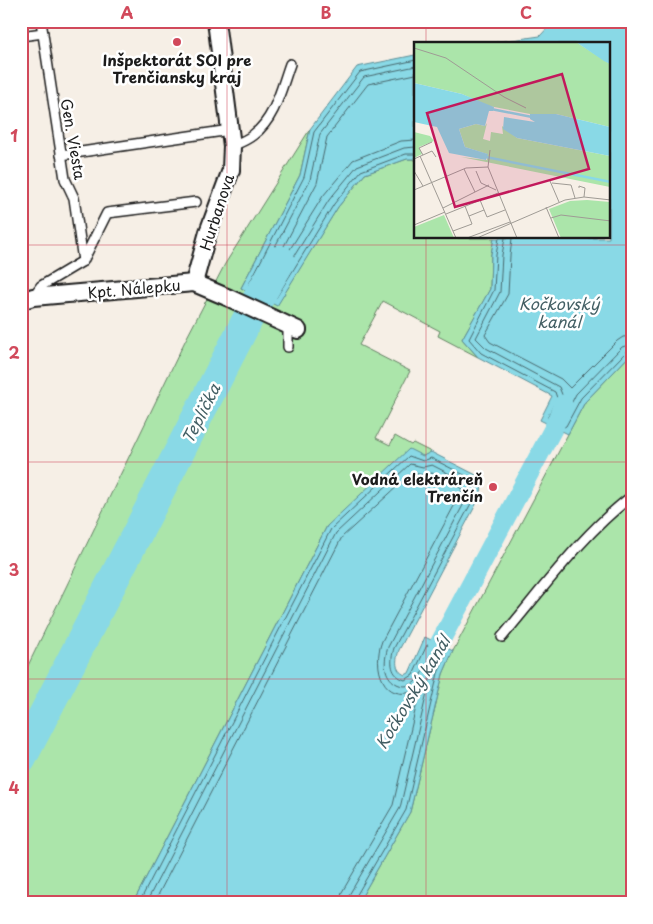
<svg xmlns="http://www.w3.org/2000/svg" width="653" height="924" viewBox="0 0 653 924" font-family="'Playpen Sans',sans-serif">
<rect width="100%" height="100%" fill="#f6efe6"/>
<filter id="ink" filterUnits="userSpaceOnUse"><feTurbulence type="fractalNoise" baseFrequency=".02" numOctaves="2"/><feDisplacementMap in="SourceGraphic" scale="10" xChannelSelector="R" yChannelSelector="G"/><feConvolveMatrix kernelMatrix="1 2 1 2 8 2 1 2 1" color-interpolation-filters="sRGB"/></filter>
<g filter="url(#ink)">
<!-- green -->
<g fill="#abe5aa" stroke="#648063">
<path d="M 310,129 L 300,175 L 241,288 L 277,305 L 338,207 L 365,174 L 407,159 L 415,159 L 416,238 L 494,238 L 491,254 L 490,289 L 462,339 L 478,357 L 438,336 L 440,331 L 383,301 L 359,345 L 410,371 L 376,438 L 390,445 L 395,436 L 411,445 L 413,443 L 431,452 L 327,526 L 133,903 L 21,903 L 21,680 L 185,341 L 225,264 Z"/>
<path d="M 632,353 L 632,903 L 358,903 L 410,812 L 443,674 L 453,651 L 585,402 Z"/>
</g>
<!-- water -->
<g fill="#89d9e6" stroke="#5d8d95">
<path d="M 554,21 L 632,21 L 632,353 L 585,402 L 568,434 L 540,420 L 552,396 L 478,357 L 462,339 L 490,289 L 491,254 L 494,238 L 609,238 L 609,44 L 485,44 L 540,36 Z"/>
<path d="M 415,55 L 415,159 L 407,159 L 365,174 L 338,207 L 277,306 L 241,288 L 300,175 L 310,129 L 357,67 Z"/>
<path d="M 409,449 L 423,456 L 431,452 L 482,478 L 481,495 L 399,650 C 396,660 394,670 405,675 L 409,673 L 425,637 L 453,651 L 443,674 L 410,812 L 358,903 L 133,903 L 327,526 Z"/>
</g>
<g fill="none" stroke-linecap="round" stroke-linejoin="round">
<!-- shore -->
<g stroke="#48686d" stroke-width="1">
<path d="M 416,60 L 360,72 L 314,132 L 304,177 L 249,284 L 249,286 L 273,298 L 276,298 L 334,204 L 361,171 L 406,154 L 416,154"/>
<path d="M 416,66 L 364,77 L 320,134 L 310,180 L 257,281 L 258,284 L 271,290 L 273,290 L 329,200 L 357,166 L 404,148 L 416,147"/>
<path d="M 416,74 L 368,84 L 327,137 L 317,183 L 273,267 L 273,270 L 277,270 L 323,196 L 353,160 L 401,141 L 416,140"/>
<path d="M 499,238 L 496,255 L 494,290 L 469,339 L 481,353 L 555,392 L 557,398 L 548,416 L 548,419 L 564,427 L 566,426 L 581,398 L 626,352 L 632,350"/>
<path d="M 505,238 L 502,255 L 500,292 L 476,338 L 486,348 L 559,387 L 563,397 L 556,413 L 557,416 L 564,418 L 576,394 L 622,347 L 632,344"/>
<path d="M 512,238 L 510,256 L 508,294 L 485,335 L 490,342 L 561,379 L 570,388 L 617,341 L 623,337 L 632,336"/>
<path d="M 139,903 L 331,529 L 409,456 L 423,461 L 431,458 L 476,481 L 476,494 L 394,648 C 390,662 390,675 405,680 L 413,675 L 427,645 L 437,648 L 446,655 L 438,673 L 406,810 L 355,898 L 354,903"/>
<path d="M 146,903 L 336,533 L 410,464 L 423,467 L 432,465 L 469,484 L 470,492 L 388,647 C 386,654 384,662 386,670 C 389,683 405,692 416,681 C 423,675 426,662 430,653 L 436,655 L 438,658 L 432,671 L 400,808 L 349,895 L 348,903"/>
<path d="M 154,903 L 342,537 L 412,473 L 423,475 L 432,473 L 461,488 L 462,491 L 382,641 C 372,667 383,705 417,690 L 419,694 L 393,805 L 342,892 L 340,903"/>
</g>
<!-- canal -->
<path stroke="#89d9e6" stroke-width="19" d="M 430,666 L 439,644 L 554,427 L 563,404"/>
<!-- river -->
<path stroke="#89d9e6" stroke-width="31" d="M 21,759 L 259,297 L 280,261"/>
<!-- lane casing -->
<g stroke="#1c1c1c" stroke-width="12">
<g id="lane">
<path d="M 41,21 L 65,179 L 74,198 L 83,261"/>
<path d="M 21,36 L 43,33"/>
<path d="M 232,146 C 239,143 247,140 253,135 C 275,119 281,89 290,64"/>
<path d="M 61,155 L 230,130"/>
<path d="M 33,297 L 41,286 L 83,261 L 107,213 L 196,202"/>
<path d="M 288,325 L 288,347"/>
<path d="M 502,637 C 542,590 583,533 632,496"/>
</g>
</g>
<!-- street casing -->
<g stroke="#1c1c1c" stroke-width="20">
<g id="street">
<path d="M 194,283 L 208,232 L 231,170 L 232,146 L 216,21"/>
<path d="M 21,301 L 33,297 L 194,283 L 229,298 L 298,330"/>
</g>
</g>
<!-- lane -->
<use href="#lane" stroke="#fff" stroke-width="9"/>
<!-- street -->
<use href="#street" stroke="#fff" stroke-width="16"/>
</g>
</g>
<!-- grid -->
<path fill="none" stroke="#d1495b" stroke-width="1" stroke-opacity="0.55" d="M 227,21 L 227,903M 426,21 L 426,44M 426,238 L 426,903M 21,245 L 632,245M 21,462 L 632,462M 21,679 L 632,679"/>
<!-- markers -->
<g fill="#d1495b" stroke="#fff" stroke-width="2">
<circle cx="177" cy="42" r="5"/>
<circle cx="493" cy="487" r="5"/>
</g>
<g text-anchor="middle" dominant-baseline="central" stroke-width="5" stroke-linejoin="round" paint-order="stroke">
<!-- poi labels -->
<g font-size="15" font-weight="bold" fill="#1c1c1c" stroke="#fff">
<text x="177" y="59">Inšpektorát SOI pre<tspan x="177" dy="17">Trenčiansky kraj</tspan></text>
<text x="483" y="478" text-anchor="end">Vodná elektráreň<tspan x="483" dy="17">Trenčín</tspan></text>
</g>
<!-- street labels -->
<g font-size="15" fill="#1c1c1c" stroke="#fff">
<text transform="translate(74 139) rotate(80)">Gen. Viesta</text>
<text transform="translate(216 212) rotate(-72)">Hurbanova</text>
<text transform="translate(134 288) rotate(-5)">Kpt. Nálepku</text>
</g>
<!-- water labels -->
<g font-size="16" font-style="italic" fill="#425e63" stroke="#fff">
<text x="559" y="303">Kočkovský<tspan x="559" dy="18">kanál</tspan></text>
<text transform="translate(200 413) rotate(-63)">Teplička</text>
<text transform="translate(412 692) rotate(-59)">Kočkovský kanál</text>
</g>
</g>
<!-- overview -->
<g transform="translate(414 42)">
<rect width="196" height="196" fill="#f6efe6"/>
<path d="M 0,0 L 162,0 L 196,22 L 196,85 L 142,72 L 116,72 L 75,64 L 48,52 L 0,41 ZM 73,81 L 69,97 L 76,99 L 77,90 L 89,92 L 88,84 L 103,96 L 196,114 L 196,145 L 47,115 L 73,118 L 73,112 L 51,105 L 45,87 L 62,82 L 71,84 ZM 0,90 L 16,94 L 20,99 L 5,105 L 8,112 L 0,116 ZM 173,158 L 196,160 L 196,196 L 147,196 L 135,167 L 156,159 ZM 30,173 L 40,196 L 0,196 L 0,185 Z" fill="#abe5aa"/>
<path d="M 162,0 L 196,0 L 196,22 L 190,19 ZM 0,41 L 48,52 L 80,65 L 79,69 L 75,69 L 71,84 L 62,82 L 45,87 L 51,105 L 74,112 L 72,118 L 35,111 L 23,85 L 0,80 ZM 116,72 L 142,72 L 196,85 L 196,114 L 103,96 L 89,87 L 90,75 L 121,80 L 116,77 Z" fill="#89d9e6"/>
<path fill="none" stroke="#89d9e6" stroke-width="2.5" d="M 77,67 L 118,75M 72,115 L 197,140"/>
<path fill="none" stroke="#9f9b95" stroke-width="1" d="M 0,6 L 32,16 L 90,55 L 112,66M 76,108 L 74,125 L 103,196M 9,113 L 5,106 L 18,100M 6,114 L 42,196M 0,117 L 18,109 L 22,115M 50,127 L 61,150M 0,129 L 9,144M 62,129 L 67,141 L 82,148M 136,139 L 145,160M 138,141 L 157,143 L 161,156M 165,146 L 165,144 L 171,146 L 170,155M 0,148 L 52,126 L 74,125M 66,158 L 73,175 L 91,168M 132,165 L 145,196M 29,166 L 75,143M 32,172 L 84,151M 55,174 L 70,168M 137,176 L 147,173 L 197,179M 0,183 L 31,170M 39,189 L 58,182 L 51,164M 53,196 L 96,180M 63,196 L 151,158 L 170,155 L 197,158"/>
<path fill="#c2185b" fill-opacity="0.15" stroke="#c2185b" stroke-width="2.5" d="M 148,32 L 175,127 L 41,165 L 13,71 Z"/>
<rect width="196" height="196" fill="none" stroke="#1c1c1c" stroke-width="2.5"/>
</g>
<!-- margin -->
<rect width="653" height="924" fill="none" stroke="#fff" stroke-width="55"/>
<rect x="28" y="28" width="598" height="868" fill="none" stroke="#d1495b" stroke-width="2"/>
<g font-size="16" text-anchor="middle" font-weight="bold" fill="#d1495b">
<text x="127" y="19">A</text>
<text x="326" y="19">B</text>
<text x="526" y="19">C</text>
<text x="14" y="142">1</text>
<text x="14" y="359">2</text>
<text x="14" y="576">3</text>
<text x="14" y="794">4</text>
</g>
</svg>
